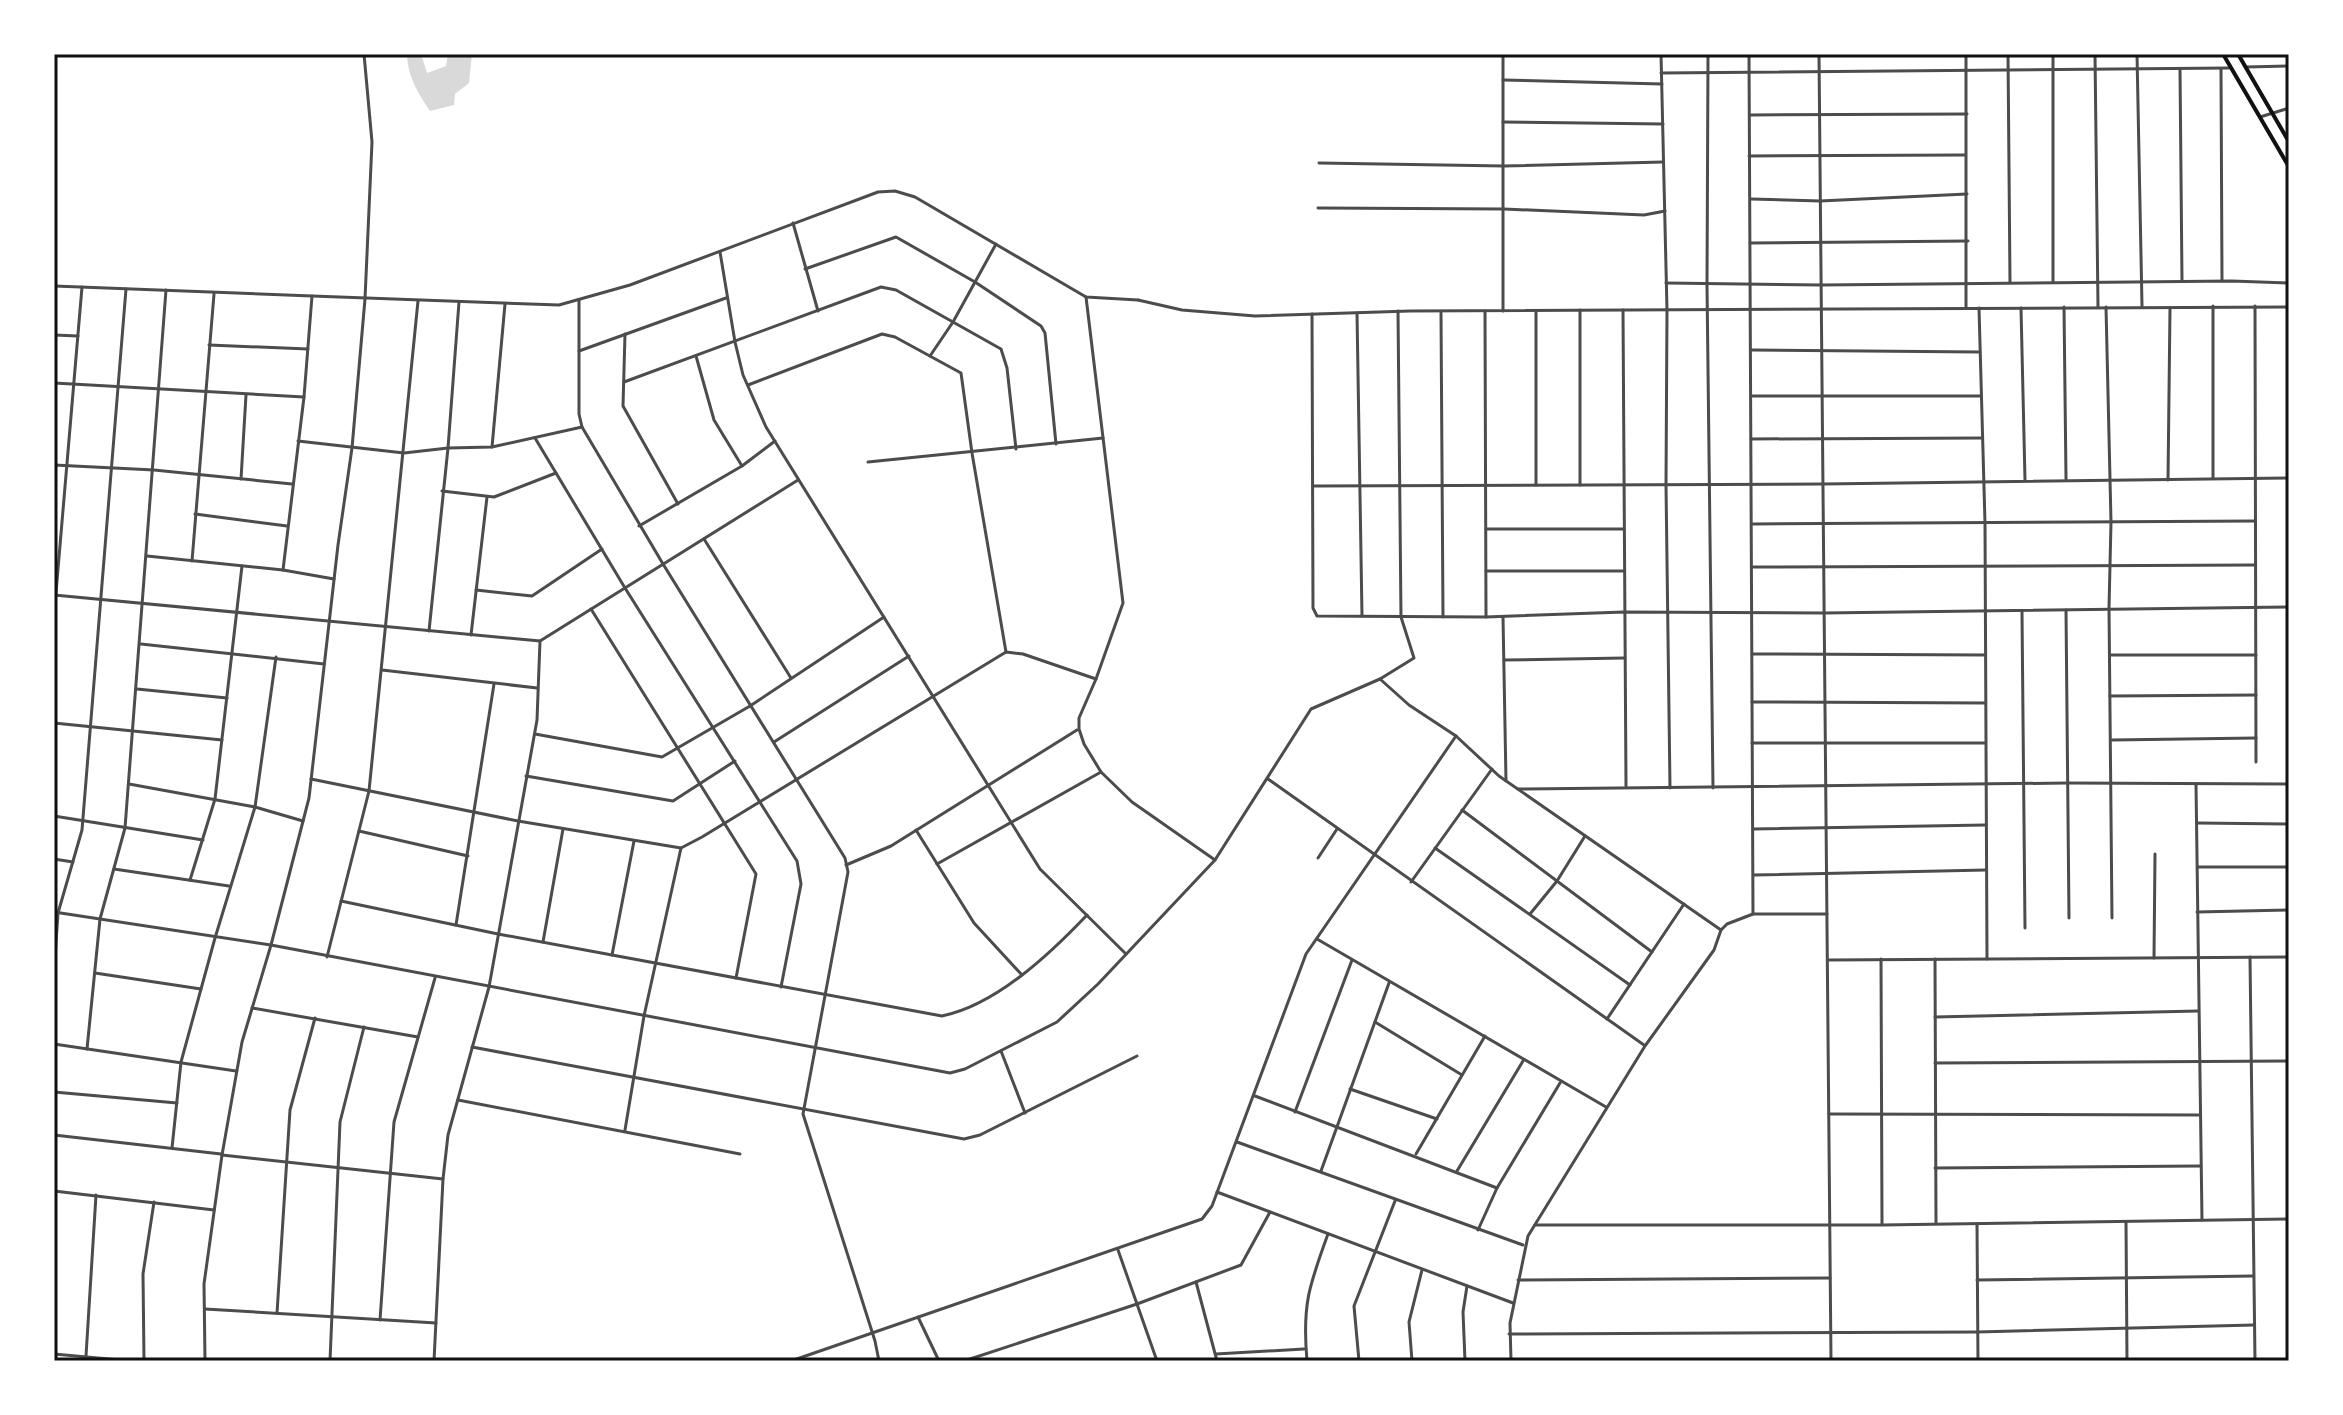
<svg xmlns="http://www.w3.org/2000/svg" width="2343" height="1415" viewBox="0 0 2343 1415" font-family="Karla,sans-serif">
<rect width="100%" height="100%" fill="#fff"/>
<!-- water -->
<path fill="#d9d9d9" d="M 448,54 L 472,54 L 469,83 L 455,94 L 454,105 L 430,111 C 418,93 409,79 407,57 L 422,57 L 427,73 L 446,66 Z"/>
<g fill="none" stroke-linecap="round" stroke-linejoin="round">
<!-- minor -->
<g stroke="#4c4c4c" stroke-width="3">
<path d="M 1503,54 L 1503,311"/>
<path d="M 1661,54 L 1667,310 L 1666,485 L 1670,788"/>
<path d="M 1708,54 L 1707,285 L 1713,788"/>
<path d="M 1749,54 L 1753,914"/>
<path d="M 1819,54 L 1831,1361"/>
<path d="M 1966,54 L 1966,308"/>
<path d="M 2008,54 L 2010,282"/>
<path d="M 2053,54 L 2053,282"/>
<path d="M 2095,54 L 2098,307"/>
<path d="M 2137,54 L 2142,306"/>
<path d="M 2246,67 L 2289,66"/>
<path d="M 2180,69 L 2182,281"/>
<path d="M 2221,69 L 2222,281"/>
<path d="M 1661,73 L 2229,68"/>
<path d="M 1503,80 L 1662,84"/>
<path d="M 1750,115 L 1967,114"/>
<path d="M 2260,117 L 2289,108"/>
<path d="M 1503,122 L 1663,124"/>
<path d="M 1749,156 L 1965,155"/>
<path d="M 1319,163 L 1504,166 L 1663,162"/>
<path d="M 1751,199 L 1820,201 L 1967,194"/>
<path d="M 1318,208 L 1504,209 L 1644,215 L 1665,211"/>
<path d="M 793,223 L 818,311"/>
<path d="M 1750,243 L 1968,241"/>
<path d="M 720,252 L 735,342 L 743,375 L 766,427 L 1040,869 L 1126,954"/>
<path d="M 805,269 L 896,237 L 975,282 L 1041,326 L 1045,333 L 1056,444"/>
<path d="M 1666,283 L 1821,285 L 2232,281 L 2289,283"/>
<path d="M 54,286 L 312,296 L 304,397 L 283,570"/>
<path d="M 1086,297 L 1123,603 L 1096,679 L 1079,718 L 1079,729 L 1084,744 L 1101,772 L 1132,802 L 1215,860"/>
<path d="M 579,300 L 579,414 L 582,427 L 663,564 L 845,858 L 848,872 L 803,1114 L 875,1341 L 879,1361"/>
<path d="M 1138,300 L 1182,310 L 1255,316 L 1410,311 L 2289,307"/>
<path d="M 2213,306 L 2213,478"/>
<path d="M 2255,306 L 2256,762"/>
<path d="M 2064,307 L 2066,479"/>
<path d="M 2106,307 L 2111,522 L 2109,608 L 2112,918"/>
<path d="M 1979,308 L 1985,523 L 1987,959"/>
<path d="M 2021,308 L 2025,480"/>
<path d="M 1580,310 L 1580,485"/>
<path d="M 1623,310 L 1626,786"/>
<path d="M 1485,311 L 1486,617"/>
<path d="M 1536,311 L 1536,485"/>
<path d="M 1357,313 L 1362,616"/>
<path d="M 1441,313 L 1443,617"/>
<path d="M 1312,314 L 1313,608 L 1317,616 L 1486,617 L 1624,612 L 1824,613 L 2289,607"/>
<path d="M 625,334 L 623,406 L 678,504"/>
<path d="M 54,335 L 78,336"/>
<path d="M 209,345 L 308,349"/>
<path d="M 1752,350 L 1980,352"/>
<path d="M 579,351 L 726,298"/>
<path d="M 696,356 L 714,420 L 742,466"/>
<path d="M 930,356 L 953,322 L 996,244"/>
<path d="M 624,382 L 881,287 L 896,290 L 1001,349 L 1007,368 L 1016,449"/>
<path d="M 54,383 L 304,397"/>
<path d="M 748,385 L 882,334 L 895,337 L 961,373 L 972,453 L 1006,652"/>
<path d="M 1751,396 L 1981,396"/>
<path d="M 535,438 L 625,588 L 797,861 L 801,884 L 781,987"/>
<path d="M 1751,439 L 1982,438"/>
<path d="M 298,441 L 404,453 L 448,448 L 492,447 L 582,427"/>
<path d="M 492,447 L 505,304"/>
<path d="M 868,462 L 1103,438"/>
<path d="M 54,465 L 154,470 L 292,484"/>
<path d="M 241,479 L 246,395"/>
<path d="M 2168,480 L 2170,308"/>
<path d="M 1314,486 L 1823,484 L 2289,478"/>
<path d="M 442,491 L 494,497 L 556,473"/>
<path d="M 195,514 L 287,526"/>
<path d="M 1753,524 L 2255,521"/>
<path d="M 639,526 L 742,466 L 775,441"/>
<path d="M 1486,529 L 1623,529"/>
<path d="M 704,539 L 791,678"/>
<path d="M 147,556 L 283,570 L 334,579"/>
<path d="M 192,561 L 214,294"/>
<path d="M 1752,567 L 2255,565"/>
<path d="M 1486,571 L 1623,571"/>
<path d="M 476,590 L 532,596 L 602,549"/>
<path d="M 54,595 L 540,641 L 798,480"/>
<path d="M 591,609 L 756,874 L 736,978"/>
<path d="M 2066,610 L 2069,918"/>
<path d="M 2022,612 L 2025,928"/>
<path d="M 54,616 L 82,287"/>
<path d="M 1503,617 L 1506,781"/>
<path d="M 429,631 L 448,448 L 459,302"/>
<path d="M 471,635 L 487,497"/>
<path d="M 141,644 L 324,664"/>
<path d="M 1753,654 L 1985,655"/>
<path d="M 2110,655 L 2256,655"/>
<path d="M 1504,660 L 1624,658"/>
<path d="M 382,670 L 537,688"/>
<path d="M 1380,679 L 1409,705 L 1456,736 L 1499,776 L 1721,930"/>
<path d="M 137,689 L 227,698"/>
<path d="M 2110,696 L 2256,695"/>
<path d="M 1752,702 L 1985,703"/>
<path d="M 54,723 L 222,740"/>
<path d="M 535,734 L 662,757 L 750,706 L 884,617"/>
<path d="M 2112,740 L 2256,738"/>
<path d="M 774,742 L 909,656"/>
<path d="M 1752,743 L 1985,743"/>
<path d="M 526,776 L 673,801 L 735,761"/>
<path d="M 311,779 L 518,821 L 681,848 L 702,837 L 1006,652 L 1023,654 L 1096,679"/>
<path d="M 1268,779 L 1644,1045"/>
<path d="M 129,784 L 255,807 L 303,821"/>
<path d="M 2196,784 L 2202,1220"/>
<path d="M 1518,789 L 2067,783 L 2289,784"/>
<path d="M 1462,810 L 1652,952"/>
<path d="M 54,816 L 203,840"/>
<path d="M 2197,823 L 2289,824"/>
<path d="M 1754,829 L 1986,825"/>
<path d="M 916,830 L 974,923 L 1022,975"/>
<path d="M 359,831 L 468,856"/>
<path d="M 1435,848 L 1630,985"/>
<path d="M 1318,858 L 1337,829"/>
<path d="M 54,859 L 73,862"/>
<path d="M 937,864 L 1101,772"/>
<path d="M 846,865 L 891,846 L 1077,730"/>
<path d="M 2198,867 L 2289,867"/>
<path d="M 114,869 L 229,886"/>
<path d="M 1754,875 L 1986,870"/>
<path d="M 190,880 L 215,799 L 242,566"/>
<path d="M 1411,882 L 1492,769"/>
<path d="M 341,901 L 498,934 L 942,1016 C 996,1005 1050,954 1087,915"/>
<path d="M 54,912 L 271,945 L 950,1073 L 965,1069 L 1057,1022 L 1098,984 L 1215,860 L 1311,709 L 1380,679 L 1414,658 L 1401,617 L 1398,311"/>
<path d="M 2197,912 L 2289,910"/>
<path d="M 1530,914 L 1557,881 L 1585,836"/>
<path d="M 456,925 L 494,684"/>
<path d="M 1317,939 L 1606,1107"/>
<path d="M 543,942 L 563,829"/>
<path d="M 612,955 L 634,841"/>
<path d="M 327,957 L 369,791 L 418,301"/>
<path d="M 2250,957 L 2255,1361"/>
<path d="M 2154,958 L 2155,854"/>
<path d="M 1881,959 L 1882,1224"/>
<path d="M 1935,959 L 1936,1223"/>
<path d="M 1829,960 L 2289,957"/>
<path d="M 54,973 L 58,913 L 82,830 L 126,289"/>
<path d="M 95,973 L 201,989"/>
<path d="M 252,1008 L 418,1037"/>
<path d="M 1935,1017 L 2198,1011"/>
<path d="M 1607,1019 L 1684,904"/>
<path d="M 1375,1022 L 1462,1075"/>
<path d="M 54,1044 L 236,1071"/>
<path d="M 472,1047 L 964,1139 L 980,1135 L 1137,1056"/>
<path d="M 87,1049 L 100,919 L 125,828 L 166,290"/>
<path d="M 1001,1051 L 1025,1113"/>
<path d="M 1935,1063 L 2289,1061"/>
<path d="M 1350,1089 L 1437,1119"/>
<path d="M 54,1092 L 177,1103"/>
<path d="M 1255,1096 L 1497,1188"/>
<path d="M 458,1100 L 740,1154"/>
<path d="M 1295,1112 L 1352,960"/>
<path d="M 1829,1114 L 2200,1115"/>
<path d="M 625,1130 L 644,1016 L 681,848"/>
<path d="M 1237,1142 L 1523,1245"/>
<path d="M 172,1148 L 181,1062 L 215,938 L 255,807 L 276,657"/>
<path d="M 1416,1154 L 1485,1036"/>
<path d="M 222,1155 L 443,1179"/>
<path d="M 1935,1168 L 2201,1166"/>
<path d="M 1321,1171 L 1389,983"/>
<path d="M 1457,1171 L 1523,1061"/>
<path d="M 54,1191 L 214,1210"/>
<path d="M 1217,1192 L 1513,1303"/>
<path d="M 2126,1222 L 2127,1361"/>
<path d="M 1977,1224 L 1978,1361"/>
<path d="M 1535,1225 L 1882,1225 L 2289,1219"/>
<path d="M 1478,1230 L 1497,1188 L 1560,1083"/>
<path d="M 1118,1250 L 1157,1361"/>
<path d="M 1518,1280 L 1830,1278"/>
<path d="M 1977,1280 L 2253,1276"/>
<path d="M 1196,1282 L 1217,1361"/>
<path d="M 205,1309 L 436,1323"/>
<path d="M 277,1313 L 290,1110 L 315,1018"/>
<path d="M 918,1317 L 939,1361"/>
<path d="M 380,1320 L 394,1122 L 435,978"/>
<path d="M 1509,1334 L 1977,1332 L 2254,1325"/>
<path d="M 1216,1354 L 1304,1349"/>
<path d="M 86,1356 L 96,1195"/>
<path d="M 144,1361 L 143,1274 L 154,1202"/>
<path d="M 330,1361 L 340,1122 L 364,1027"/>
<path d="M 434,1361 L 443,1179 L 448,1135 L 489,987 L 537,720 L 540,641"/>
<path d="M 791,1361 L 1202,1219 L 1212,1206 L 1306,954 L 1456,736"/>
<path d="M 964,1361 L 1137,1304 L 1241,1265 L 1270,1212"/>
<path d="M 1307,1361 C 1302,1305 1309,1286 1328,1234"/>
<path d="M 1359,1361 L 1354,1306 L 1395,1201"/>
<path d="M 1412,1361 L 1409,1322 L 1422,1270"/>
<path d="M 1465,1361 L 1463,1312 L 1467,1286"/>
<path d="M 1511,1361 L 1510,1323 L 1528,1236 L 1645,1046 L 1714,950 L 1721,930 L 1727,924 L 1753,914 L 1827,914"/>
</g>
<!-- tertiary -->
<g stroke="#4c4c4c" stroke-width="3">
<path d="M 312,296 L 559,305 L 630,285 L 878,192 L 895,191 L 915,197 L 1086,297 L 1138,300"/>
<path d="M 54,1135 L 221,1154"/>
<path d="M 54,1354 L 131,1361"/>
<path d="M 205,1361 L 204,1284 L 222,1155 L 242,1042 L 271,945 L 309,798 L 338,545 L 352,448 L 365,299 L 372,142 L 364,54"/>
</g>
<!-- primary -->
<g stroke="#111" stroke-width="4">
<path d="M 2223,54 L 2289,167"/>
<path d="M 2238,54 L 2289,142"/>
</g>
</g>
<!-- border -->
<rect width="2343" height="1415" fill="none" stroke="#ffffff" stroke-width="112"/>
<rect x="56" y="56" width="2231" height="1303" fill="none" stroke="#111" stroke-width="3"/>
</svg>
